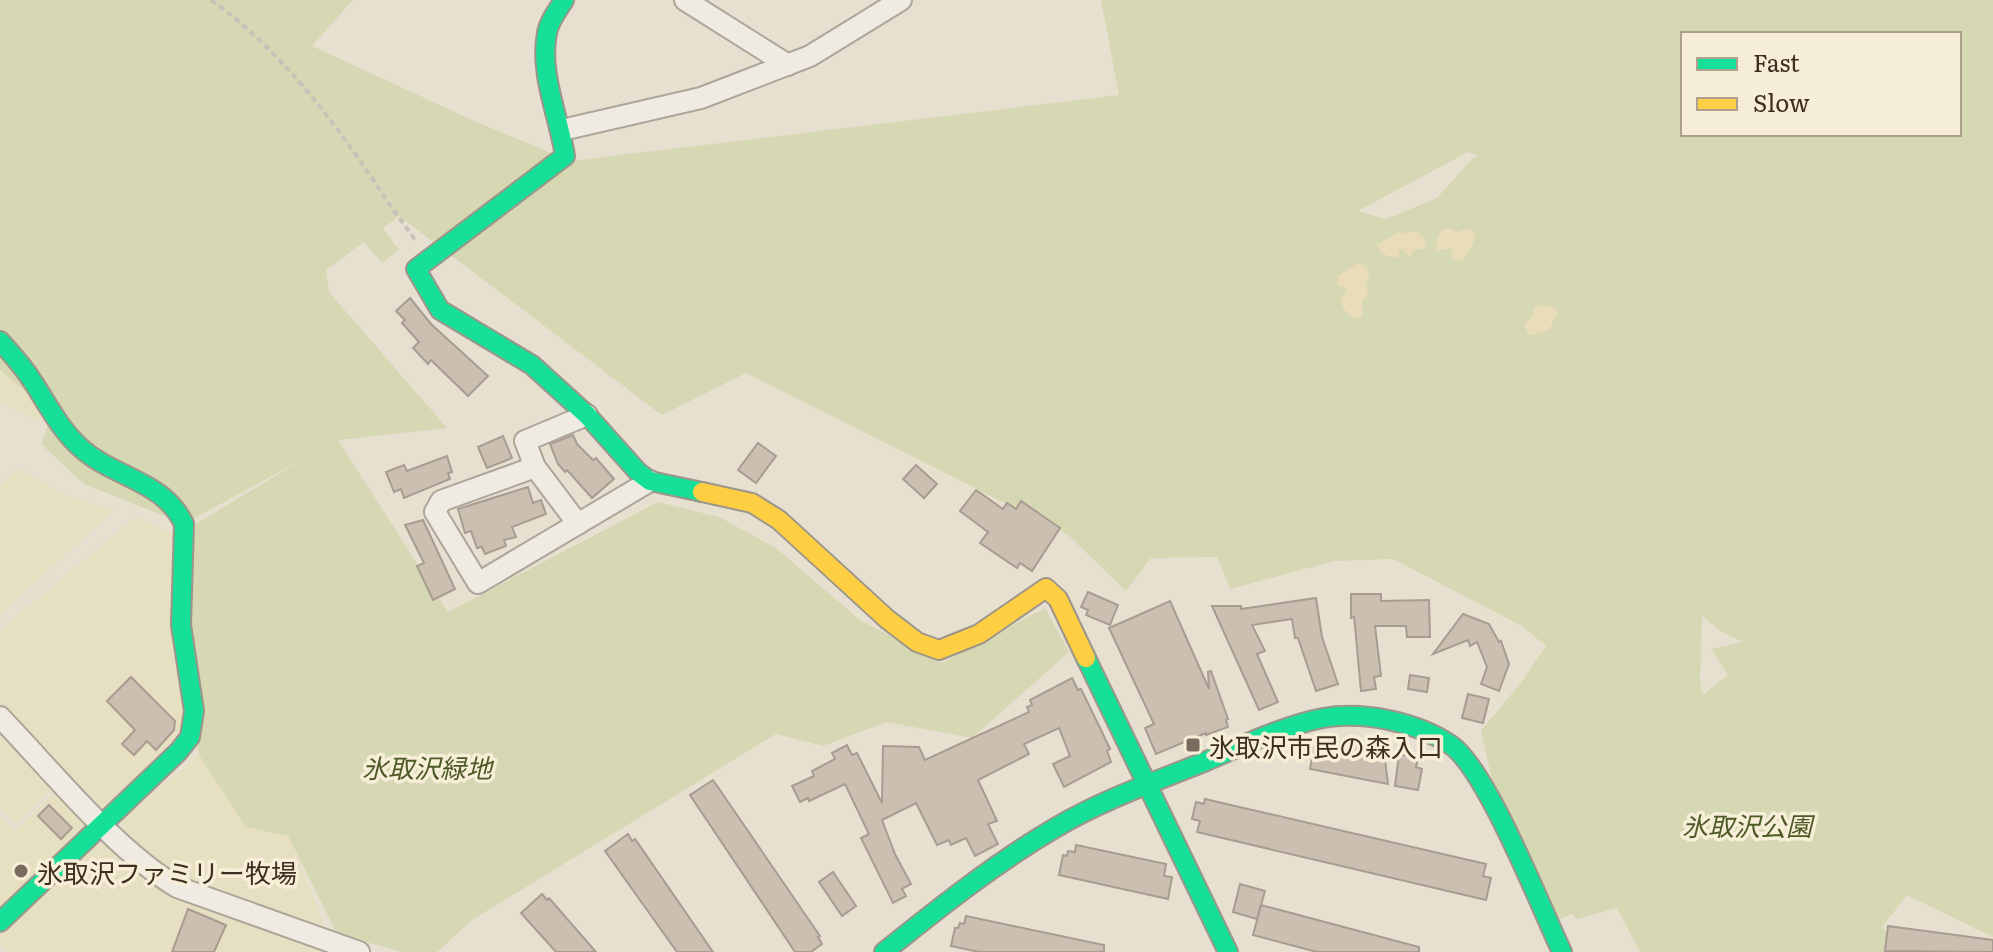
<svg xmlns="http://www.w3.org/2000/svg" width="1993" height="952" viewBox="0 0 1993 952" font-family="Literata,'Noto Sans JP',serif">
<rect width="100%" height="100%" fill="#e7e0d1"/>
<!-- farmland -->
<g fill="#e6dfc2">
<path d="M 0,364 L 15,378 L 43,415 L 38,422 L 0,402 Z"/>
<path d="M 19,468 L 64,494 L 113,511 L 0,615 L 0,485 Z"/>
<path d="M 137,516 L 176,536 L 186,725 L 110,808 L 95,808 L 0,704 L 0,630 Z"/>
<path d="M 0,730 L 53,787 L 15,824 L 0,807 Z"/>
<path d="M 199,755 L 223,780 L 246,827 L 288,835 L 326,929 L 181,879 L 149,857 L 123,833 L 122,819 Z"/>
<path d="M 55,792 L 88,828 L 0,910 L 0,816 L 14,831 Z"/>
<path d="M 94,844 L 107,845 L 145,880 L 190,902 L 337,952 L 7,952 L 0,945 L 0,933 Z"/>
</g>
<!-- green -->
<path fill="#d6d7b3" fill-rule="evenodd" d="M 0,0 L 353,0 L 312,46 L 472,120 L 571,161 L 1119,95 L 1101,0 L 1993,0 L 1993,937 L 1907,895 L 1882,927 L 1904,952 L 1640,952 L 1617,908 L 1577,919 L 1572,914 L 1560,919 L 1493,784 L 1481,731 L 1522,681 L 1546,646 L 1522,626 L 1393,559 L 1334,561 L 1230,589 L 1217,557 L 1151,558 L 1126,591 L 1068,535 L 746,373 L 662,415 L 399,216 L 383,228 L 399,250 L 382,263 L 364,242 L 326,270 L 329,292 L 447,428 L 338,440 L 448,612 L 658,502 L 719,517 L 776,548 L 860,620 L 942,663 L 1045,608 L 1069,652 L 972,738 L 887,722 L 823,746 L 776,734 L 472,920 L 437,952 L 402,952 L 337,934 L 288,836 L 246,827 L 199,755 L 176,536 L 305,458 L 184,524 L 84,484 L 41,444 L 52,413 L 0,370 ZM 1683,34 L 1959,34 L 1959,134 L 1683,134 ZM 1468,152 L 1479,156 L 1473,158 L 1437,198 L 1386,219 L 1358,211 ZM 1702,616 L 1722,632 L 1743,642 L 1711,649 L 1728,675 L 1703,695 L 1700,682 Z"/>
<!-- sand -->
<g fill="#eadcb9">
<path d="M 1448,228 L 1457,232 L 1469,228 L 1474,232 L 1476,237 L 1465,258 L 1461,261 L 1453,259 L 1452,248 L 1437,251 C 1435,244 1438,235 1442,230 Z"/>
<path d="M 1417,232 L 1425,239 L 1426,245 L 1423,249 L 1415,249 L 1410,257 L 1401,248 L 1398,251 L 1400,256 L 1392,258 L 1380,252 L 1377,245 L 1397,233 Z"/>
<path d="M 1358,263 L 1366,267 L 1370,276 L 1366,281 L 1368,294 L 1362,301 L 1362,316 L 1357,319 C 1346,314 1343,309 1340,298 L 1347,292 L 1345,287 L 1338,285 L 1337,276 Z"/>
<path d="M 1540,305 L 1554,307 L 1558,312 L 1549,330 L 1532,335 L 1528,334 L 1524,324 L 1532,318 L 1534,308 Z"/>
</g>
<!-- building -->
<g fill="#cbbfb2" stroke="#a89c90" stroke-width="2">
<path d="M 410,298 L 431,324 L 488,376 L 468,396 L 431,360 L 428,364 L 413,348 L 419,342 L 402,323 L 405,320 L 396,311 Z"/>
<path d="M 573,435 L 577,444 L 593,460 L 596,458 L 614,479 L 592,498 L 567,470 L 565,472 L 558,464 L 550,444 Z"/>
<path d="M 503,436 L 512,458 L 487,468 L 478,447 Z"/>
<path d="M 758,443 L 776,456 L 756,483 L 738,470 Z"/>
<path d="M 447,456 L 452,472 L 448,473 L 450,479 L 404,498 L 401,489 L 394,492 L 386,472 L 404,465 L 407,471 Z"/>
<path d="M 916,465 L 937,484 L 924,498 L 903,479 Z"/>
<path d="M 528,487 L 533,503 L 541,500 L 546,514 L 512,527 L 516,537 L 504,540 L 506,546 L 485,554 L 482,547 L 477,548 L 471,531 L 465,533 L 458,509 Z"/>
<path d="M 976,490 L 1003,509 L 1007,503 L 1016,509 L 1021,501 L 1060,528 L 1032,571 L 1020,563 L 1017,568 L 980,543 L 988,532 L 960,511 Z"/>
<path d="M 423,520 L 455,589 L 433,600 L 417,566 L 424,563 L 405,525 Z"/>
<path d="M 1088,592 L 1118,605 L 1110,625 L 1086,615 L 1088,610 L 1081,607 Z"/>
<path d="M 1351,594 L 1381,594 L 1381,601 L 1429,600 L 1430,637 L 1407,637 L 1406,626 L 1375,626 L 1381,676 L 1374,677 L 1376,689 L 1361,691 L 1355,626 L 1354,617 L 1351,618 Z"/>
<path d="M 1316,598 L 1322,637 L 1338,684 L 1316,691 L 1298,638 L 1295,638 L 1292,619 L 1252,625 L 1265,651 L 1257,654 L 1278,702 L 1259,710 L 1212,606 L 1241,606 L 1241,609 Z"/>
<path d="M 1170,601 L 1209,689 L 1208,672 L 1211,671 L 1228,719 L 1226,720 L 1228,727 L 1206,735 L 1206,733 L 1156,754 L 1145,728 L 1154,724 L 1109,628 Z"/>
<path d="M 1463,614 L 1489,624 L 1499,642 L 1501,641 L 1509,664 L 1499,691 L 1481,684 L 1487,667 L 1477,642 L 1470,646 L 1468,640 L 1433,654 Z"/>
<path d="M 1410,675 L 1429,678 L 1427,692 L 1408,689 Z"/>
<path d="M 131,677 L 175,721 L 174,730 L 156,750 L 147,741 L 134,755 L 122,744 L 135,730 L 107,701 Z"/>
<path d="M 1072,678 L 1078,690 L 1081,689 L 1101,730 L 1110,749 L 1107,751 L 1111,762 L 1064,787 L 1053,764 L 1070,756 L 1059,728 L 1024,744 L 1029,754 L 978,780 L 997,821 L 988,824 L 998,844 L 975,856 L 966,838 L 951,845 L 949,840 L 937,845 L 916,803 L 882,820 L 895,854 L 911,884 L 902,889 L 906,896 L 893,903 L 861,838 L 869,834 L 845,784 L 809,801 L 808,798 L 800,802 L 792,786 L 814,776 L 812,771 L 835,759 L 832,753 L 847,745 L 852,755 L 857,753 L 882,803 L 883,746 L 919,747 L 925,760 L 1029,712 L 1027,707 L 1032,705 L 1030,700 Z"/>
<path d="M 1468,694 L 1489,699 L 1483,723 L 1462,718 Z"/>
<path d="M 1324,739 L 1360,746 L 1361,750 L 1367,748 L 1384,751 L 1388,784 L 1310,769 L 1314,747 L 1323,744 Z"/>
<path d="M 1399,754 L 1418,758 L 1416,767 L 1422,769 L 1418,790 L 1395,786 Z"/>
<path d="M 713,780 L 820,936 L 818,937 L 822,944 L 811,952 L 795,952 L 690,795 Z"/>
<path d="M 1205,799 L 1486,864 L 1483,876 L 1491,878 L 1486,900 L 1197,832 L 1200,821 L 1192,819 L 1196,802 L 1204,804 Z"/>
<path d="M 49,805 L 72,828 L 61,839 L 38,816 Z"/>
<path d="M 628,834 L 632,841 L 635,839 L 713,952 L 677,952 L 605,851 Z"/>
<path d="M 1076,845 L 1166,864 L 1164,876 L 1172,877 L 1168,899 L 1059,875 L 1063,855 L 1067,856 L 1068,851 L 1075,852 Z"/>
<path d="M 833,872 L 856,906 L 842,916 L 819,882 Z"/>
<path d="M 1240,884 L 1265,891 L 1257,919 L 1233,912 Z"/>
<path d="M 542,894 L 547,900 L 549,898 L 596,952 L 556,952 L 521,913 Z"/>
<path d="M 1261,905 L 1419,947 L 1419,952 L 1317,952 L 1253,935 Z"/>
<path d="M 188,909 L 226,925 L 214,952 L 172,952 Z"/>
<path d="M 966,916 L 1104,945 L 1104,952 L 979,952 L 951,946 L 955,928 L 958,928 L 960,923 L 964,924 Z"/>
<path d="M 1888,926 L 1993,940 L 1993,952 L 1885,951 Z"/>
</g>
<g fill="none" stroke-linecap="round" stroke-linejoin="round">
<!-- street casing -->
<g stroke="#ada599" stroke-width="24">
<g id="street">
<path d="M 685,0 L 788,65"/>
<path d="M 562,130 L 701,98 L 810,56 L 901,0"/>
<path d="M 535,467 L 441,501 L 435,512 L 478,583 L 650,481"/>
<path d="M 578,524 L 535,467 L 525,441 L 587,415"/>
<path d="M 0,717 C 52,771 114,849 177,887 L 359,952"/>
</g>
</g>
<!-- fast casing -->
<g stroke="#9c958a" stroke-width="22">
<g id="fast">
<path d="M 564,0 C 558,10 549,21 547,33 C 539,73 559,117 565,156 L 416,269 L 440,310 L 532,365 L 587,415 L 638,472 L 650,481 L 702,492"/>
<path d="M 0,341 C 11,353 22,365 31,379 C 47,403 60,430 82,449 C 115,478 164,481 184,524 L 181,625 L 194,711 L 190,737 L 178,752 L 0,922"/>
<path d="M 1086,658 L 1228,952"/>
<path d="M 884,952 C 939,908 994,864 1055,828 C 1102,800 1154,782 1204,762 C 1242,746 1282,726 1323,718 C 1364,711 1417,722 1451,745 C 1487,770 1541,908 1562,952"/>
</g>
</g>
<!-- slow casing -->
<g stroke="#9c958a" stroke-width="22">
<path id="slow" d="M 702,492 L 752,503 L 779,520 L 887,619 L 917,642 L 939,650 L 979,634 L 1046,588 L 1058,599 L 1086,658"/>
</g>
<!-- path -->
<path stroke="#c8c2b9" stroke-width="4" stroke-dasharray="6 4" stroke-linecap="butt" d="M 211,0 C 285,53 338,127 388,202 C 397,216 408,228 416,242"/>
<!-- street -->
<use href="#street" stroke="#efebe3" stroke-width="20"/>
<!-- fast -->
<use href="#fast" stroke="#16e098" stroke-width="18"/>
<!-- slow -->
<use href="#slow" stroke="#ffcf43" stroke-width="18"/>
</g>
<!-- markers -->
<g fill="#786c5e" stroke="#f7eed8" stroke-width="3">
<rect x="1185" y="737" width="16" height="16" rx="4"/>
<circle cx="21" cy="871" r="8"/>
</g>
<g text-anchor="middle" dominant-baseline="central" stroke-width="7" stroke-linejoin="round" paint-order="stroke">
<!-- poi labels -->
<g font-size="26" fill="#3d2e20" stroke="#f7eed8" text-anchor="start">
<text x="1209" y="745">氷取沢市民の森入口</text>
<text x="37" y="871">氷取沢ファミリー牧場</text>
</g>
<!-- park labels -->
<g font-size="26" font-style="italic" fill="#4d5a26" stroke="#f7eed8">
<text x="427" y="766">氷取沢緑地</text>
<text x="1747" y="824">氷取沢公園</text>
</g>
</g>
<!-- legend -->
<rect x="1681" y="32" width="280" height="104" fill="#f7eed8" stroke="#ada18e" stroke-width="2"/>
<rect x="1697" y="58" width="40" height="12" fill="#16e098" stroke="#ada18e" stroke-width="2"/>
<text x="1753" y="72" font-size="24" fill="#3d2e20">Fast</text>
<rect x="1697" y="98" width="40" height="12" fill="#ffcf43" stroke="#ada18e" stroke-width="2"/>
<text x="1753" y="112" font-size="24" fill="#3d2e20">Slow</text>
</svg>
